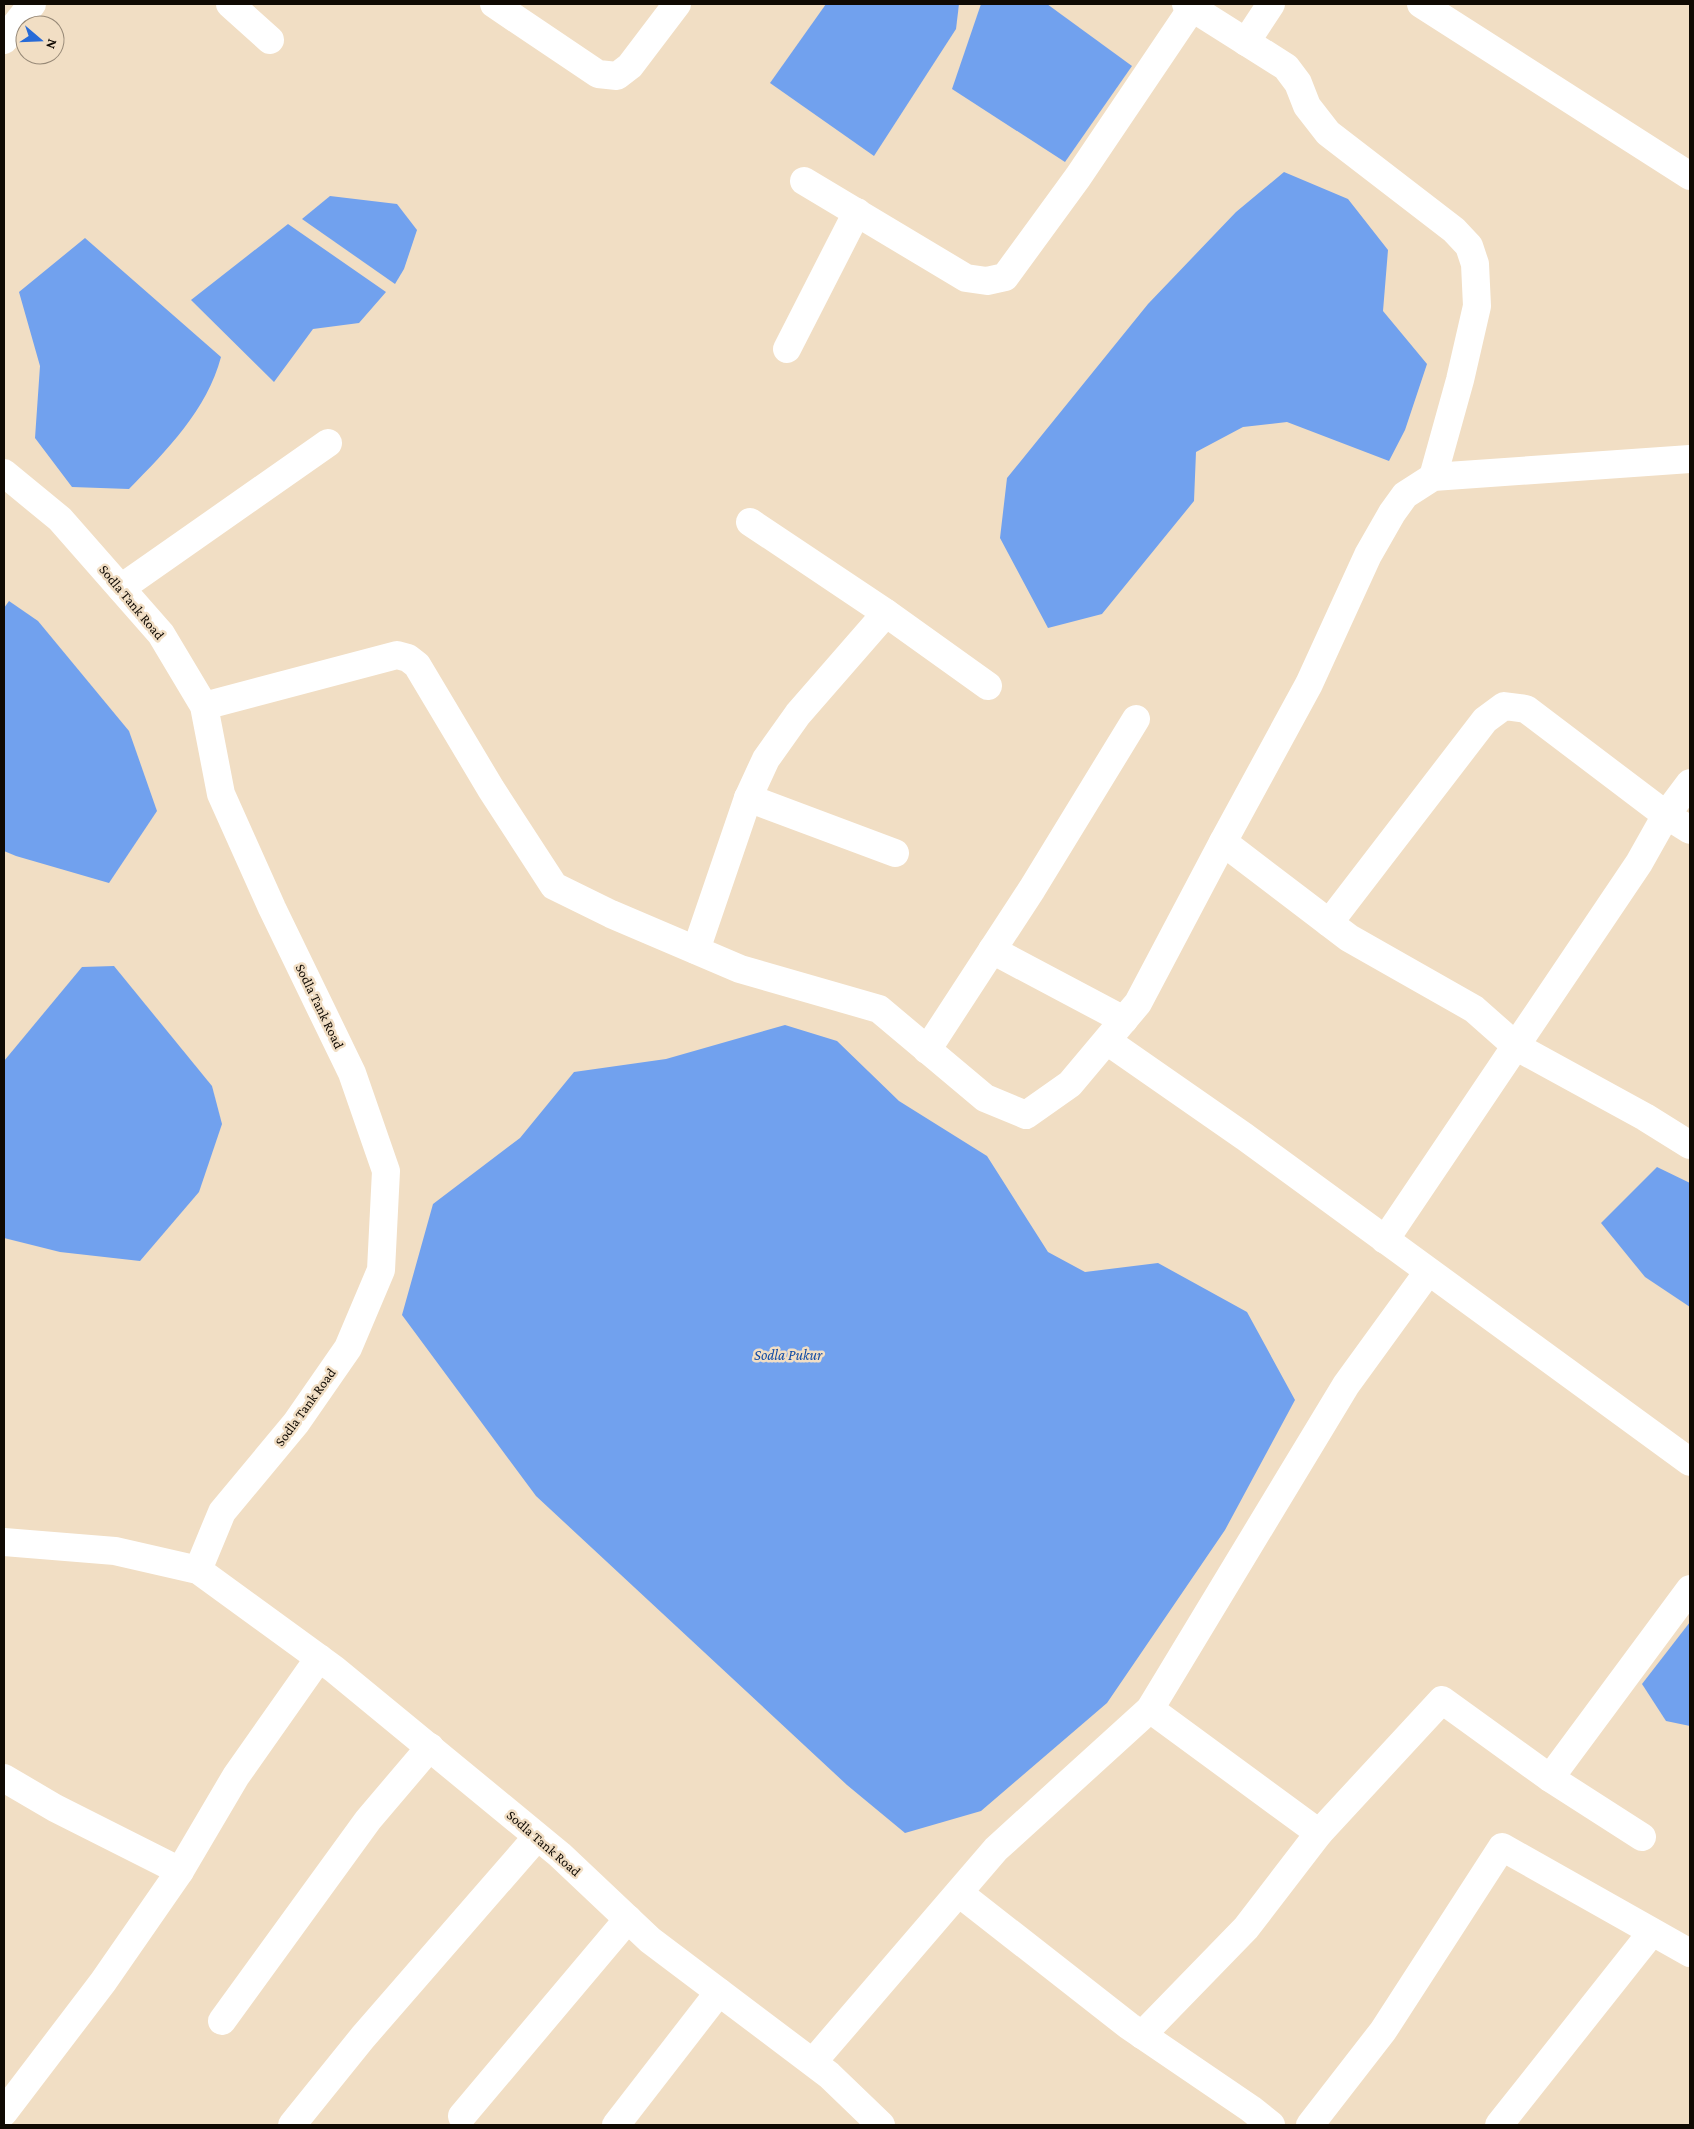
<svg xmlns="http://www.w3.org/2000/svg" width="1694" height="2129" viewBox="0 0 1694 2129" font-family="'Crimson Pro',serif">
<rect width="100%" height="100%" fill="#f1dec4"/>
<!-- water -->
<g fill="#71a1ee">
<path d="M 826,4 L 959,4 L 956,29 L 874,156 L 770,83 Z"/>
<path d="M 981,4 L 1047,4 L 1132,66 L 1065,162 L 952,89 Z"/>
<path d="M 1284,172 L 1348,199 L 1388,250 L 1383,311 L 1427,364 L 1405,430 L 1389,461 L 1287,422 L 1243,427 L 1196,452 L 1194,501 L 1102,614 L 1048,628 L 1000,538 L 1007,478 L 1148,304 L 1236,212 Z"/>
<path d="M 330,196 L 397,204 L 417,230 L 404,269 L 395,284 L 302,219 Z"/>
<path d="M 288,224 L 386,292 L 359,323 L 313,329 L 274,382 L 191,300 Z"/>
<path d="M 85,238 L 221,357 C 207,410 167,450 129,489 L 72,487 L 35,438 L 40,366 L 19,292 Z"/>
<path d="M 9,601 L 38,621 L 129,731 L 157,811 L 109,883 L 16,856 L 4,851 L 4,608 Z"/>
<path d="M 114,966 L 212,1086 L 222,1124 L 199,1192 L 140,1261 L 60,1252 L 4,1238 L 4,1061 L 82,967 Z"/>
<path d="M 785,1025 L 837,1041 L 899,1101 L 987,1156 L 1048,1252 L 1085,1272 L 1158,1263 L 1247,1312 L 1295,1400 L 1225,1530 L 1107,1703 L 981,1811 L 905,1833 L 847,1785 L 536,1496 L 402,1315 L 433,1204 L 520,1138 L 574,1072 L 666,1059 Z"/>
<path d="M 1657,1167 L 1690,1183 L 1690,1307 L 1645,1277 L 1601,1223 Z"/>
<path d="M 1690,1622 L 1690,1726 L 1666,1721 L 1642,1684 Z"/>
</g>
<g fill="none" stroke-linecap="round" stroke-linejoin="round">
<!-- street -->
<g stroke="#fff" stroke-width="28">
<path d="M 230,4 L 270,40"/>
<path d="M 494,4 L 598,74 L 617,76 L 630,66 L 677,4"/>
<path d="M 1186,4 L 1286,67 L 1298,83 L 1307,106 L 1328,133 L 1454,230 L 1469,246 L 1475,264 L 1477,306 L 1460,380 L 1433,477"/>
<path d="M 1421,4 L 1690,176"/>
<path d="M 4,40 L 32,4"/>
<path d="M 1246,42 L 1271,4"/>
<path d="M 804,181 L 966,278 L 987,281 L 1005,277 L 1078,177 L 1192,8"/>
<path d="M 787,349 L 857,212"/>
<path d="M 4,473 L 60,519 L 161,634 L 204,706 L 221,794 L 272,908 L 352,1073 L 386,1171 L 381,1270 L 348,1348 L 296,1423 L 222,1512 L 198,1570"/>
<path d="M 750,522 L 886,613 L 988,686"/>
<path d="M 121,588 L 328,443"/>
<path d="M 204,706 L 397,655 L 408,658 L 417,665 L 491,789 L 554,886 L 611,914 L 740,969 L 879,1009 L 985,1098 L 1026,1115 L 1070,1084 L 1138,1003 L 1223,842 L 1309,684 L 1368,555 L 1392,513 L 1405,495 L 1433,477 L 1690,459"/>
<path d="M 748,798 L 895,853"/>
<path d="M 1223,842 L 1349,938 L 1474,1009 L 1517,1047 L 1645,1117 L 1690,1145"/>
<path d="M 1329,923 L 1485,720 L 1504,706 L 1526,709 L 1666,815 L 1690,830"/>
<path d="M 696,950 L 748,798 L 766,759 L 798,714 L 886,613"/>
<path d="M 992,950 L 1124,1020"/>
<path d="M 1107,1041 L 1245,1137 L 1690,1462"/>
<path d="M 927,1050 L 1032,889 L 1136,719"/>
<path d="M 1385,1240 L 1639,863 L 1666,815 L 1690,783"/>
<path d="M 4,1542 L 115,1551 L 198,1570 L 334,1669 L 560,1855 L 650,1940 L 829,2075 L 881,2125"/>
<path d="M 4,1778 L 55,1808 L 180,1871"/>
<path d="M 1550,1778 L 1690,1589"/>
<path d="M 1319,1833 L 1442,1700 L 1550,1778 L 1642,1837"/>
<path d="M 959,1893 L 1129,2026 L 1251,2109 L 1271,2125"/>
<path d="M 222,2021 L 368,1820 L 430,1747"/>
<path d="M 1142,2035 L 1246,1928 L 1319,1833 L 1150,1709"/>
<path d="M 813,2062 L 996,1849 L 1150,1709 L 1346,1385 L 1428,1272"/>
<path d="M 4,2112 L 103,1982 L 180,1871 L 236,1776 L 319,1658"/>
<path d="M 462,2116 L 628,1919"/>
<path d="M 292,2125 L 363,2037 L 537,1837"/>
<path d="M 616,2125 L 719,1992"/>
<path d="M 1310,2125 L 1383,2031 L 1502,1847 L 1690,1953"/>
<path d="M 1499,2125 L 1652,1932"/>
</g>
</g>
<g text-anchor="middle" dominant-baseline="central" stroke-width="5" stroke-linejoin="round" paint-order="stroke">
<!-- street labels -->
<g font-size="14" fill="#100a03" stroke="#f1dec4">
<text transform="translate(132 602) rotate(50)">Sodla Tank Road</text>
<text transform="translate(320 1006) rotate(64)">Sodla Tank Road</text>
<text transform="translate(305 1407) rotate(-54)">Sodla Tank Road</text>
<text transform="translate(544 1843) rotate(41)">Sodla Tank Road</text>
</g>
<!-- water labels -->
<g font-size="15" font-style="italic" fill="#124ba4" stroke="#f1dec4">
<text x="788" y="1355">Sodla Pukur</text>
</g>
</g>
<!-- border -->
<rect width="1694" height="2129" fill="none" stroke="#100a03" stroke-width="10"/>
<!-- north arrow -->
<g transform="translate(40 40) rotate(109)"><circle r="24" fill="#f1dec4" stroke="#978977"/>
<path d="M0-4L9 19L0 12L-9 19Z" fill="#276ad7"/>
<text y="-8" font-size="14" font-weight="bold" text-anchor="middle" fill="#100a03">N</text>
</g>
</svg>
